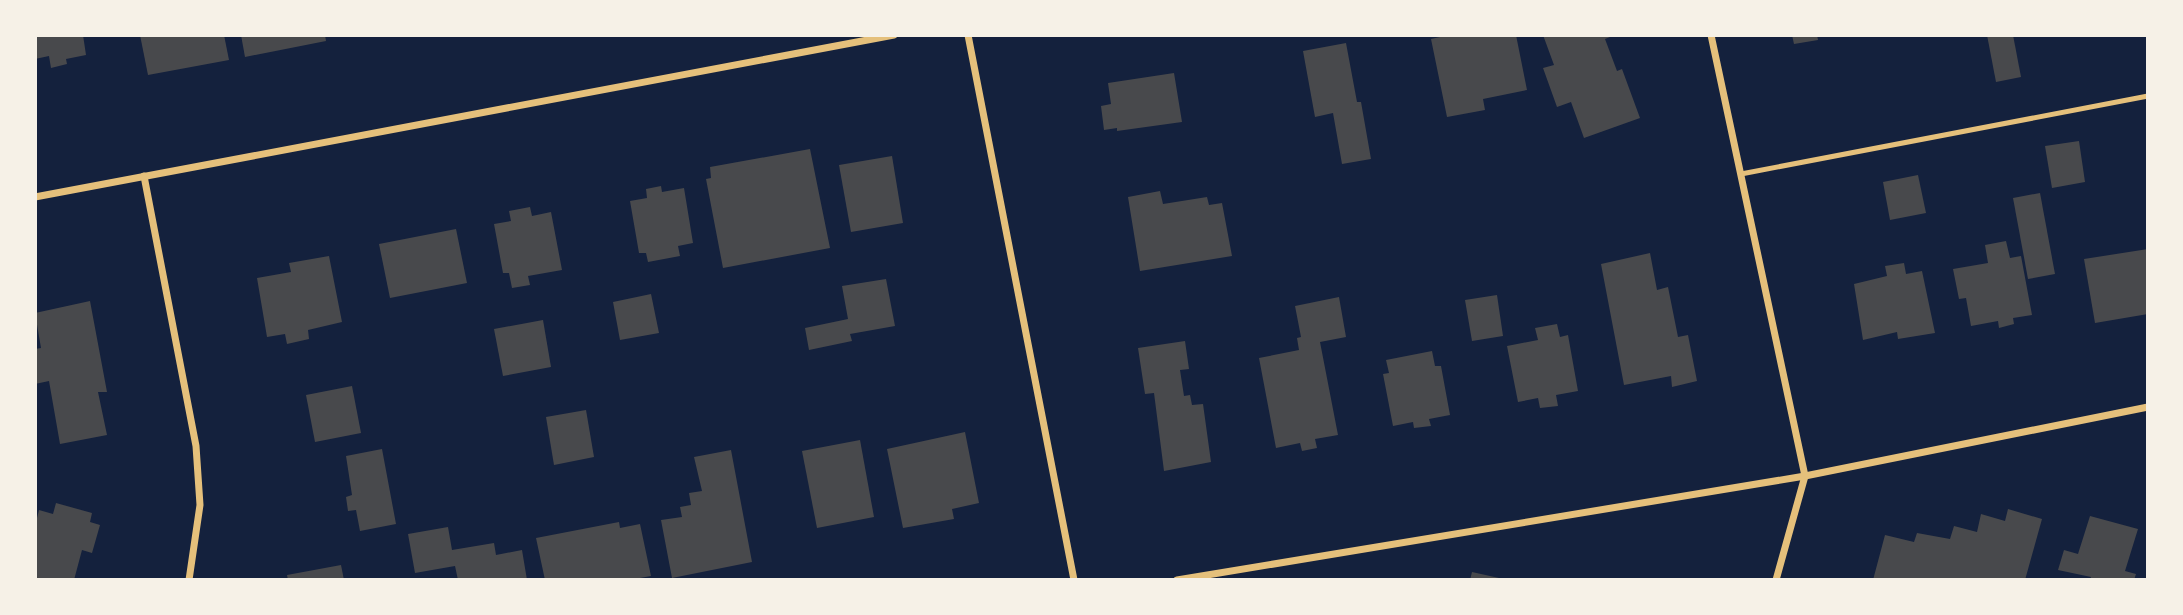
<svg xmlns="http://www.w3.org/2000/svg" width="2183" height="615" viewBox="0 0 2183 615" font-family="'Source Sans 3',sans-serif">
<rect width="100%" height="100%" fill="#14213d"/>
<!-- building -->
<g fill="#48494c">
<path d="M 35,35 L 83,35 L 86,55 L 66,59 L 67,64 L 51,68 L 49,56 L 35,59 Z"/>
<path d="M 140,35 L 224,35 L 229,60 L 148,75 Z"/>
<path d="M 241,35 L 325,35 L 326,41 L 245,57 Z"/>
<path d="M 1449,35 L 1516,35 L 1527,90 L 1483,99 L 1485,110 L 1447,117 L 1431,39 Z"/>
<path d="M 1543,35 L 1615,35 L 1605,39 L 1617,71 L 1622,69 L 1640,118 L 1584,138 L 1571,102 L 1557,107 L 1543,68 L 1554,65 Z"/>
<path d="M 1792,35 L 1817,35 L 1818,40 L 1794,44 Z"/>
<path d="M 1987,35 L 2013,35 L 2021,77 L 1996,82 Z"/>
<path d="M 1346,43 L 1357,102 L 1361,102 L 1371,159 L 1342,164 L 1333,113 L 1315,117 L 1303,51 Z"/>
<path d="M 1174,73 L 1182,122 L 1117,131 L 1117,128 L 1104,130 L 1101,106 L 1111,104 L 1108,83 Z"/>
<path d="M 2079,141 L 2085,182 L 2052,188 L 2045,146 Z"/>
<path d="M 810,149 L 830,248 L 723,268 L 706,179 L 711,178 L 710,167 Z"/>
<path d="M 892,156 L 903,223 L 851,232 L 839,165 Z"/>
<path d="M 1918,175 L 1926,213 L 1890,220 L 1883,182 Z"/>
<path d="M 661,186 L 662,192 L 684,188 L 693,243 L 678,246 L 680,256 L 648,262 L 646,253 L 639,253 L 630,201 L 647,198 L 646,189 Z"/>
<path d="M 1160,191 L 1163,204 L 1207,197 L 1209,205 L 1222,203 L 1232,256 L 1140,271 L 1128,197 Z"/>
<path d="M 2040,193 L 2055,274 L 2028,279 L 2013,198 Z"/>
<path d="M 530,207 L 532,216 L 551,212 L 562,270 L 528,276 L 530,285 L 512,288 L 509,273 L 503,273 L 494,224 L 511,221 L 509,211 Z"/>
<path d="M 456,229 L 467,283 L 390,298 L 379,244 Z"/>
<path d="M 2006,241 L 2010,258 L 2021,256 L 2032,315 L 2013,318 L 2014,324 L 1999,328 L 1998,321 L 1971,326 L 1966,298 L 1959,299 L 1953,269 L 1988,263 L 1985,245 Z"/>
<path d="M 2148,249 L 2148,314 L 2095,323 L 2084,259 Z"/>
<path d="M 1650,253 L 1657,290 L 1668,287 L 1678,337 L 1688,335 L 1697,381 L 1672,387 L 1671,376 L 1624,385 L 1601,264 Z"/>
<path d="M 329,256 L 342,322 L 308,330 L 309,339 L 287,344 L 285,334 L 267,337 L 257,278 L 291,272 L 289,263 Z"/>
<path d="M 1904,263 L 1906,274 L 1922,271 L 1935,333 L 1898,339 L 1897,332 L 1863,340 L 1854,284 L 1887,276 L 1885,266 Z"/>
<path d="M 886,279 L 895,326 L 850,334 L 852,341 L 809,350 L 805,328 L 848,319 L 842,286 Z"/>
<path d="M 651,294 L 659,333 L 620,340 L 613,302 Z"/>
<path d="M 1497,295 L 1503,336 L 1472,341 L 1465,300 Z"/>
<path d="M 1339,297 L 1346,337 L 1320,342 L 1338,435 L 1315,439 L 1317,448 L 1302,451 L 1300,443 L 1276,448 L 1259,358 L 1299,350 L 1297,338 L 1301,337 L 1295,306 Z"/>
<path d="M 90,301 L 107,392 L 98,392 L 107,435 L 60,444 L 49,381 L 35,384 L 35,349 L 41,348 L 35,313 Z"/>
<path d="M 543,320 L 551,367 L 503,376 L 494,329 Z"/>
<path d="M 1557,324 L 1560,337 L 1568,335 L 1578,391 L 1556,395 L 1558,406 L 1540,408 L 1538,398 L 1518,402 L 1507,346 L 1538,340 L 1535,328 Z"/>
<path d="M 1185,341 L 1189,369 L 1180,370 L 1184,396 L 1190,395 L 1192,405 L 1203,404 L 1211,462 L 1164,471 L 1154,393 L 1145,394 L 1138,348 Z"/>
<path d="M 1432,351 L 1435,366 L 1441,366 L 1450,415 L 1429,419 L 1431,426 L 1414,428 L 1413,422 L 1393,426 L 1383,374 L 1389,373 L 1386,360 Z"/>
<path d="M 352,386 L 361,433 L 315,442 L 306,395 Z"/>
<path d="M 586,410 L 594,457 L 554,465 L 546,417 Z"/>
<path d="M 965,432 L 979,503 L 952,509 L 954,519 L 903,528 L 887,449 Z"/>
<path d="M 860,440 L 874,517 L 817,528 L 802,451 Z"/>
<path d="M 382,449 L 396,524 L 360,531 L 356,510 L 348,511 L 346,497 L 352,495 L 346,456 Z"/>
<path d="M 731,450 L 752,562 L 672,578 L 661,520 L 682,517 L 680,507 L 691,505 L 689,493 L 702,491 L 694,457 Z"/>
<path d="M 56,503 L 92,513 L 90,522 L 100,525 L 92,553 L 82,550 L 74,580 L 35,580 L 35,526 L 39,510 L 53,514 Z"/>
<path d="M 2008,509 L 2042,519 L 2025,580 L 1873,580 L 1885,535 L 1914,542 L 1917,533 L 1950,539 L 1954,526 L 1977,532 L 1981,514 L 2005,521 Z"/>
<path d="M 2090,516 L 2138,529 L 2125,571 L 2136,574 L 2134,580 L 2090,580 L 2091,577 L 2058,570 L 2064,550 L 2078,554 Z"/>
<path d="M 619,522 L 620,528 L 640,524 L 651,576 L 629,580 L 545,580 L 536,538 Z"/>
<path d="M 448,527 L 452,550 L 494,543 L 496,555 L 522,550 L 527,580 L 458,580 L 455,566 L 415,573 L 408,534 Z"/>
<path d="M 341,565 L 344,580 L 288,580 L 287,575 Z"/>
<path d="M 1472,572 L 1499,578 L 1499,580 L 1470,580 Z"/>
</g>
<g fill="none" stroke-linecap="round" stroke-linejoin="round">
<!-- service -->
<path stroke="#e5c07b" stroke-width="5" d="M 1741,174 L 2148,96"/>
<!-- minor -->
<g stroke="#e5c07b" stroke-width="7">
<path d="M 968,35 L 1074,580"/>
<path d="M 1711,35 L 1805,476 L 1776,580"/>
<path d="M 144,176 L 196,446 L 200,505 L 189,580"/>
<path d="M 35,197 L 894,35"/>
<path d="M 1177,580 L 1805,476 L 2148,407"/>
</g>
</g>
<!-- border -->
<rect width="2183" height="615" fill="none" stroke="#f6f1e7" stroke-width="74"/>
</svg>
